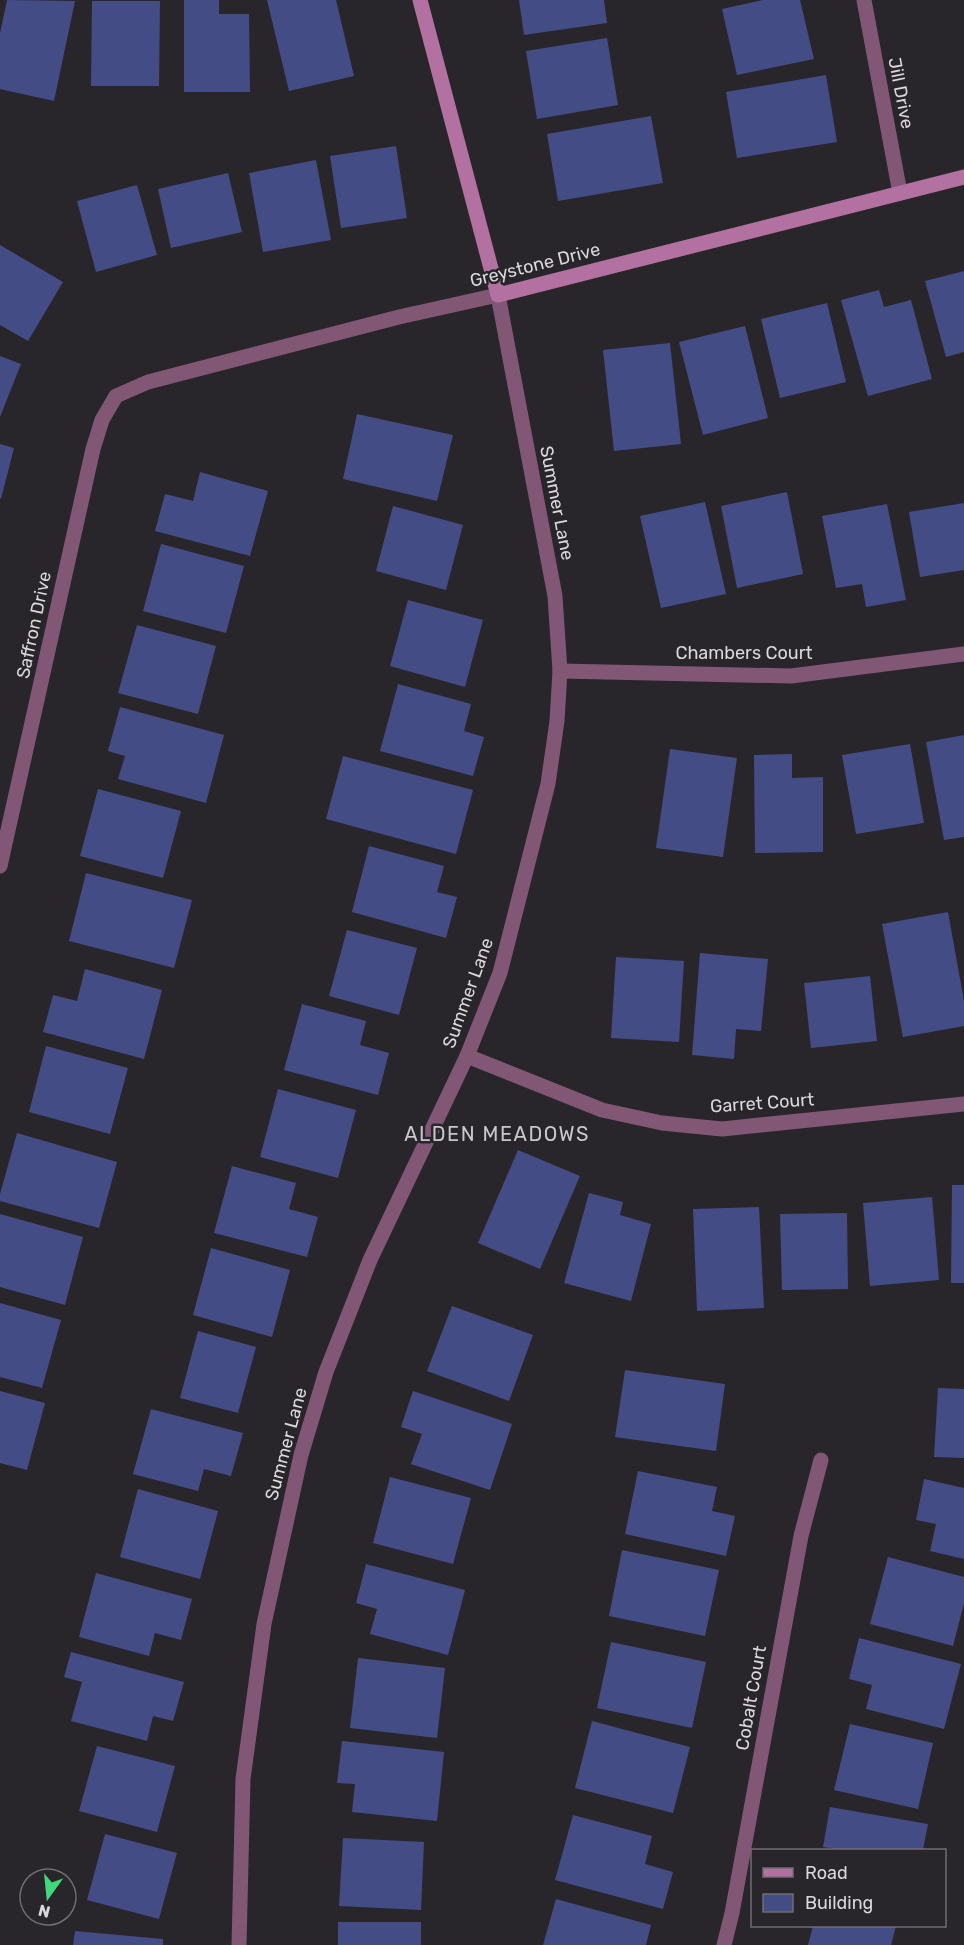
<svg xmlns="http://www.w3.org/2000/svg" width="964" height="1945" viewBox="0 0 964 1945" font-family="Rubik,sans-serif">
<rect width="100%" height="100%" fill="#28262a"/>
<!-- building -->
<g fill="#444c85">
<path d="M 7,0 L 75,1 L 54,101 L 0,89 L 0,33 Z"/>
<path d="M 184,0 L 219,0 L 219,14 L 249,14 L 250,92 L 184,92 Z"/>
<path d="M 267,0 L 336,0 L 354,76 L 289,91 Z"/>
<path d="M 519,0 L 604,0 L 607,23 L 524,35 Z"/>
<path d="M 763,0 L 800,0 L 814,59 L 737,75 L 722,9 Z"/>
<path d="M 92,1 L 160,1 L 159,86 L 91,86 Z"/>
<path d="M 607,38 L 618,105 L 537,119 L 526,51 Z"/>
<path d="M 826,75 L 837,142 L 737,158 L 726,92 Z"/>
<path d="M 651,116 L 663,183 L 558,201 L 547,134 Z"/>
<path d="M 396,146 L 407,218 L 341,228 L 330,156 Z"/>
<path d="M 316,160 L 331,240 L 263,252 L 249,173 Z"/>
<path d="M 228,173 L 242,232 L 171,248 L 158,189 Z"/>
<path d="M 137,185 L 157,255 L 96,272 L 77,201 Z"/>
<path d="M 0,245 L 63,282 L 28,341 L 0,325 Z"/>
<path d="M 964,271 L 964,352 L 946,357 L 925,281 Z"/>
<path d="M 879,290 L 884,307 L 911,300 L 932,379 L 868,396 L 841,300 Z"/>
<path d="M 827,303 L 846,382 L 780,398 L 761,319 Z"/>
<path d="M 745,326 L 768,418 L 703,435 L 679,342 Z"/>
<path d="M 670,343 L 681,444 L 614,451 L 603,350 Z"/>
<path d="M 0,356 L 21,364 L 0,417 Z"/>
<path d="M 357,414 L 453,435 L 437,501 L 343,479 Z"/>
<path d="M 0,444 L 14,448 L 1,499 L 0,498 Z"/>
<path d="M 200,472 L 268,491 L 250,556 L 155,531 L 165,494 L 193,501 Z"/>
<path d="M 787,492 L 803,574 L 737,588 L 721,506 Z"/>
<path d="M 705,502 L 726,594 L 661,608 L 640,516 Z"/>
<path d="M 964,503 L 964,570 L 920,577 L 909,512 Z"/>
<path d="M 887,504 L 906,600 L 866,607 L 862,584 L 836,588 L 822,516 Z"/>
<path d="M 393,506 L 463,525 L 446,590 L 376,571 Z"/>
<path d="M 161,544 L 244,566 L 226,633 L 143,611 Z"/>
<path d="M 408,600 L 483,620 L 465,687 L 390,666 Z"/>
<path d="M 137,625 L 216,646 L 198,714 L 118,693 Z"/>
<path d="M 398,684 L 471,704 L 464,731 L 484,737 L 473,776 L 380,751 Z"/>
<path d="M 120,707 L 224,735 L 206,803 L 118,779 L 125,756 L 108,751 Z"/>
<path d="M 964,735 L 964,837 L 944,840 L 926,742 Z"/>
<path d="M 910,744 L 924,823 L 856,834 L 842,755 Z"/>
<path d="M 670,749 L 737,758 L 723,857 L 656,848 Z"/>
<path d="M 792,754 L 792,778 L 823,777 L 823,852 L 755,853 L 754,755 Z"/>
<path d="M 343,756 L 473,790 L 456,854 L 326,819 Z"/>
<path d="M 98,789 L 181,811 L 163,878 L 80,856 Z"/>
<path d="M 369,846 L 444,866 L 437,892 L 457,897 L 446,938 L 352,912 Z"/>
<path d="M 86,873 L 192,900 L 174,968 L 69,941 Z"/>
<path d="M 948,912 L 964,1001 L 964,1026 L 903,1037 L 882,924 Z"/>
<path d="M 347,930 L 417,948 L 399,1015 L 329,996 Z"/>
<path d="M 700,953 L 768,959 L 761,1031 L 736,1029 L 734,1059 L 692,1055 Z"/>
<path d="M 616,957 L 684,961 L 679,1042 L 611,1038 Z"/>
<path d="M 85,969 L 162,990 L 144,1059 L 43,1032 L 53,995 L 77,1001 Z"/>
<path d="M 870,976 L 877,1041 L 811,1048 L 804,983 Z"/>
<path d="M 302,1004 L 366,1021 L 360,1045 L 389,1053 L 378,1095 L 284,1070 Z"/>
<path d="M 46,1046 L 128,1068 L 110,1134 L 29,1112 Z"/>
<path d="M 278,1089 L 356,1110 L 338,1178 L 260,1157 Z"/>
<path d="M 17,1133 L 117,1162 L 99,1228 L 0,1201 L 0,1194 Z"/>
<path d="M 518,1150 L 580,1176 L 540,1269 L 478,1243 Z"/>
<path d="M 232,1166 L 296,1183 L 289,1209 L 318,1217 L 307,1257 L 214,1233 Z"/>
<path d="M 952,1185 L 964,1185 L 964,1283 L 951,1283 Z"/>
<path d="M 589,1193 L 623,1202 L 620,1215 L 651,1224 L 631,1301 L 564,1283 Z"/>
<path d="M 932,1197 L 939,1280 L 870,1286 L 863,1203 Z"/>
<path d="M 759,1207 L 764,1308 L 697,1311 L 693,1209 Z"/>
<path d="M 847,1213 L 848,1289 L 782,1290 L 780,1214 Z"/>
<path d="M 0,1214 L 83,1237 L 65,1305 L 0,1287 Z"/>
<path d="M 211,1248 L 290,1270 L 272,1337 L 193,1315 Z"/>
<path d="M 0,1303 L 61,1320 L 42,1388 L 0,1377 Z"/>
<path d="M 452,1306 L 533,1335 L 509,1401 L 427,1371 Z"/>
<path d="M 198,1331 L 256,1347 L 238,1413 L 180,1398 Z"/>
<path d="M 625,1370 L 725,1384 L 716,1451 L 615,1437 Z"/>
<path d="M 938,1388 L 964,1389 L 964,1458 L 934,1457 Z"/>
<path d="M 0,1391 L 45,1403 L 27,1470 L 0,1463 Z"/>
<path d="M 413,1391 L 512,1424 L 490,1490 L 411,1464 L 422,1434 L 401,1427 Z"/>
<path d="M 151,1409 L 243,1433 L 231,1476 L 204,1469 L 198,1491 L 133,1474 Z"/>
<path d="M 638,1471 L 717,1487 L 712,1511 L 735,1516 L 726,1556 L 625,1534 Z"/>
<path d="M 390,1477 L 471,1498 L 453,1564 L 373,1543 Z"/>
<path d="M 924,1479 L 964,1488 L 964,1559 L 930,1551 L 936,1524 L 916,1520 Z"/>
<path d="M 138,1489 L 218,1511 L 200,1579 L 120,1557 Z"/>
<path d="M 622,1550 L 719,1570 L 705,1636 L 609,1616 Z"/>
<path d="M 888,1557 L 964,1577 L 964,1603 L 953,1646 L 870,1624 Z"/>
<path d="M 366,1564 L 465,1590 L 448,1655 L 370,1634 L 377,1609 L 356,1603 Z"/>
<path d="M 96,1573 L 192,1599 L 181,1640 L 155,1633 L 149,1656 L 79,1637 Z"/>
<path d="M 859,1638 L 961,1664 L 944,1729 L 866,1709 L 872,1685 L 849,1679 Z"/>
<path d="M 611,1642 L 706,1662 L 692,1728 L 597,1708 Z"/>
<path d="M 71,1652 L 184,1682 L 173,1721 L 153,1716 L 147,1741 L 71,1721 L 82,1682 L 64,1677 Z"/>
<path d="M 358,1658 L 445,1668 L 437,1738 L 350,1728 Z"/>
<path d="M 592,1721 L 690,1747 L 673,1813 L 575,1788 Z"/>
<path d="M 850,1724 L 933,1743 L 918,1809 L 834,1790 Z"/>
<path d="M 342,1741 L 444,1752 L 437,1821 L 352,1812 L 355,1784 L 337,1783 Z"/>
<path d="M 97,1746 L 175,1766 L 157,1832 L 79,1811 Z"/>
<path d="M 830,1807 L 928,1824 L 923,1850 L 840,1850 L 823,1847 Z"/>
<path d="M 573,1815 L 652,1836 L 645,1864 L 673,1872 L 663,1909 L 555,1880 Z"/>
<path d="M 105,1834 L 177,1853 L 159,1919 L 87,1900 Z"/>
<path d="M 343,1838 L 424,1842 L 421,1910 L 339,1906 Z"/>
<path d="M 556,1899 L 651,1925 L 646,1945 L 543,1945 Z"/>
<rect x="338" y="1922" width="83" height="23"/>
<path d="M 813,1926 L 896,1926 L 891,1945 L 808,1945 Z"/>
<path d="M 75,1931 L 163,1939 L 163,1945 L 73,1945 Z"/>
</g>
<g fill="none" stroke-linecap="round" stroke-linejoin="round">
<!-- street -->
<g stroke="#815775" stroke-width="15">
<path d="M 864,0 L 900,193"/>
<path d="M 560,671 L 791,676 L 964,654"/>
<path d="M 0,866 L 93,449 L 102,420 L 116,396 L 148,382 L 399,317 L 498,295 L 555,596 L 560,671 L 557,721 L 548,784 L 500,973 L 467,1056 L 370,1260 L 326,1372 L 301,1455 L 264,1624 L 243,1779 L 239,1945"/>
<path d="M 467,1056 L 602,1110 L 662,1123 L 722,1129 L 964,1104"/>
<path d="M 724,1945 L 732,1913 L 801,1536 L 821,1460"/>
</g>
<!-- secondary -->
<path stroke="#b371a2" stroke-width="15" d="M 420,0 L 498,295 L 964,177"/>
</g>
<g text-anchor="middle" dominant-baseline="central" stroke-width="5" stroke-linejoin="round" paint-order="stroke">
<!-- street labels -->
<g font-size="18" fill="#dad8db" stroke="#28262a">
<text transform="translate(901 93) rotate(79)">Jill Drive</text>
<text transform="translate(535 265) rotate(-14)">Greystone Drive</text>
<text transform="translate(557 503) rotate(79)">Summer Lane</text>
<text transform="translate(34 625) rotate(-78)">Saffron Drive</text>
<text x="744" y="653">Chambers Court</text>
<text transform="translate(468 993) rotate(-70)">Summer Lane</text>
<text transform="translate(762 1103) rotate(-4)">Garret Court</text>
<text transform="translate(286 1444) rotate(-75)">Summer Lane</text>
<text transform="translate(751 1698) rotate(-80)">Cobalt Court</text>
</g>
<!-- neighbourhood labels -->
<g font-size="20" letter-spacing="1.5" fill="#c8c6ca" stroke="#28262a">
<text x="497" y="1134">ALDEN MEADOWS</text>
</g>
</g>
<!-- legend -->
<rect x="751" y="1849" width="195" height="78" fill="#28262a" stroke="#6f6d71" stroke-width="1.5"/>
<rect x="763" y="1868" width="30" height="9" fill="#b371a2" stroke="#6f6d71" stroke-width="1.5"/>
<text x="805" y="1879" font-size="18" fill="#dad8db">Road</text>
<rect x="763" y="1894" width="30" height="18" fill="#444c85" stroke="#6f6d71" stroke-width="1.5"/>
<text x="805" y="1909" font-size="18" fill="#dad8db">Building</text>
<!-- north arrow -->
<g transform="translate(48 1897) rotate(195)"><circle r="28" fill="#28262a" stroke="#6f6d71" stroke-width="1.5"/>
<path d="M0-4.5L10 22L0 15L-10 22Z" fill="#42d77c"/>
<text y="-9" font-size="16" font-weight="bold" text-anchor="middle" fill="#dad8db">N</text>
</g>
</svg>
